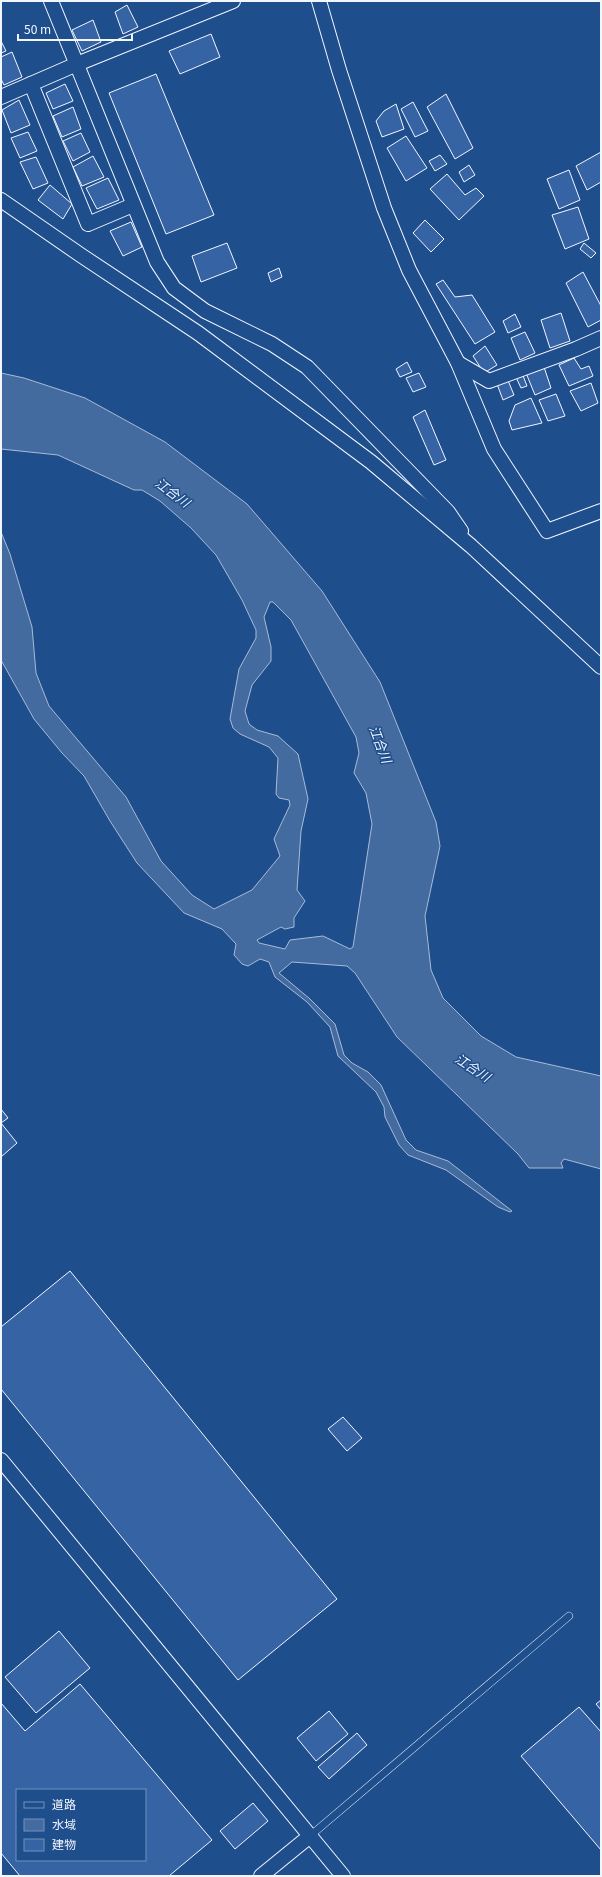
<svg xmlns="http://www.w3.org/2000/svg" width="602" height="1877" viewBox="0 0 602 1877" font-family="Georgia,'Noto Sans JP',serif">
<rect width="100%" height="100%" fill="#1f4e8c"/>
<!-- water -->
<path fill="#446ba0" stroke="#a8bbd7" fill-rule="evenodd" d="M 1,373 L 24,378 L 85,398 L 165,442 L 247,504 L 322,591 L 380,682 L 436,822 L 440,846 L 425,916 L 431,970 L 443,998 L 481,1036 L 516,1057 L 601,1076 L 601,1169 L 564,1159 L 561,1163 L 563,1168 L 529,1168 L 518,1154 L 397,1037 L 355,973 L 347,966 L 292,962 L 279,973 L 310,999 L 335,1024 L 344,1055 L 352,1063 L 368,1072 L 381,1085 L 406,1140 L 416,1150 L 448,1161 L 512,1211 L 510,1212 L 498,1207 L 446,1170 L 408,1155 L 399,1145 L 385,1117 L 384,1107 L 376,1092 L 338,1056 L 330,1027 L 307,1002 L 275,977 L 269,962 L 260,959 L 248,966 L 242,964 L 234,955 L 236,944 L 222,929 L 184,913 L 137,863 L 110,821 L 84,776 L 62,753 L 34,719 L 1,660 L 1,532 L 10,554 L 32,627 L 36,673 L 49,706 L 126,797 L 161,861 L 192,895 L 214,909 L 252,890 L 280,856 L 274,839 L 290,805 L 289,800 L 279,798 L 276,794 L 278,758 L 269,747 L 240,734 L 233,728 L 230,719 L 239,669 L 256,638 L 256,630 L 242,600 L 216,555 L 191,528 L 160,501 L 142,490 L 134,490 L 58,455 L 1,449 ZM 270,602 L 273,602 L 291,620 L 356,737 L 359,753 L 354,773 L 366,793 L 372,824 L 353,947 L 350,949 L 323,936 L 290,940 L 285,949 L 259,943 L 257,940 L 281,927 L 285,929 L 294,927 L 294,918 L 305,901 L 297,890 L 301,831 L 308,799 L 298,754 L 278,736 L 257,730 L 249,724 L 245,711 L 252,685 L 271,661 L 271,647 L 264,617 Z"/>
<!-- building -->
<g fill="#3563a3" stroke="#f2f6ff" fill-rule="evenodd">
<path d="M 127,5 L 138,27 L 123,34 L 115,12 Z"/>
<path d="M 93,20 L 101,42 L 82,51 L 72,30 Z"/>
<path d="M 211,34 L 220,57 L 180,74 L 169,51 Z"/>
<path d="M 1,41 L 6,51 L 1,53 Z"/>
<path d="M 12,52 L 22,77 L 4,85 L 1,79 L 1,57 Z"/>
<path d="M 156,74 L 214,215 L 166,234 L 109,93 Z"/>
<path d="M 65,84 L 73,101 L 53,109 L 46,93 Z"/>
<path d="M 446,94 L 473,148 L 455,159 L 427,107 Z"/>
<path d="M 19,100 L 30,125 L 11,133 L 2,110 Z"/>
<path d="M 413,102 L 428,131 L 415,137 L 401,109 Z"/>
<path d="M 396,104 L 404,129 L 382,137 L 376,121 L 384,111 Z"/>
<path d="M 73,107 L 81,129 L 62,137 L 53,116 Z"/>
<path d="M 28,132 L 37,151 L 20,158 L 11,138 Z"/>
<path d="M 81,133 L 90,152 L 73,161 L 63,141 Z"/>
<path d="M 406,136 L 427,168 L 406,181 L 387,148 Z"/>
<path d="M 601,152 L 601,182 L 587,190 L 576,166 Z"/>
<path d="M 440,155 L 447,164 L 435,171 L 429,161 Z"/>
<path d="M 93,156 L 104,177 L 82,186 L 73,167 Z"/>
<path d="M 36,157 L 48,183 L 33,189 L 20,162 Z"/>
<path d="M 469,165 L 475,175 L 464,182 L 459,172 Z"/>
<path d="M 569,170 L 580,200 L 559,209 L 547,179 Z"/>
<path d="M 447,174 L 465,195 L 476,188 L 484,196 L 459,220 L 430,189 Z"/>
<path d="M 108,178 L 119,200 L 97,209 L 86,188 Z"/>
<path d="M 50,185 L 72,204 L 63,219 L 38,200 Z"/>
<path d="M 578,207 L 589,239 L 565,249 L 552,215 Z"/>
<path d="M 425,220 L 444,239 L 431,252 L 413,233 Z"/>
<path d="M 131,222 L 142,247 L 123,256 L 110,231 Z"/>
<path d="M 227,243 L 237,268 L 201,282 L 192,256 Z"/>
<path d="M 584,243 L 596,253 L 591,258 L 580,249 Z"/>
<path d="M 279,268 L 282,277 L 271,282 L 268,273 Z"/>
<path d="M 583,272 L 601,306 L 601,320 L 588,327 L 566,283 Z"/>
<path d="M 443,280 L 455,297 L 472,295 L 495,332 L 475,344 L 436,284 Z"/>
<path d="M 561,313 L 570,341 L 550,348 L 541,320 Z"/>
<path d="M 515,314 L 521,327 L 508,333 L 503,321 Z"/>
<path d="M 525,332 L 535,353 L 520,360 L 511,338 Z"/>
<path d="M 485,346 L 497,365 L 484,373 L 473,356 Z"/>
<path d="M 574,358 L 581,369 L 589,366 L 593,376 L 569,386 L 559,365 Z"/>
<path d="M 407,362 L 412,372 L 400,377 L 396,369 Z"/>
<path d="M 544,367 L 551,388 L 535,395 L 526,373 Z"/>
<path d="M 419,373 L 426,387 L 413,392 L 406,378 Z"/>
<path d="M 522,373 L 527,386 L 521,388 L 515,375 Z"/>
<path d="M 507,378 L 514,395 L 503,400 L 497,384 Z"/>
<path d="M 591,383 L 598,403 L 581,411 L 570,391 Z"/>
<path d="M 556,394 L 565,416 L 548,421 L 539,400 Z"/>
<path d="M 531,398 L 542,423 L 512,430 L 509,421 L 515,405 Z"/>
<path d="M 425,410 L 446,460 L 434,465 L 413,417 Z"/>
<path d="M 1,1109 L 8,1118 L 1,1123 L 17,1143 L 1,1157 Z"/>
<path d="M 70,1271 L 337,1599 L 238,1680 L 1,1389 L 1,1327 Z"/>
<path d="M 343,1417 L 362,1438 L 347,1451 L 328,1429 Z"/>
<path d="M 59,1631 L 90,1668 L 36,1713 L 5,1677 Z"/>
<path d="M 80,1684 L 212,1840 L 169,1876 L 20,1876 L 1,1853 L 1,1703 L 25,1731 ZM 17,1790 L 145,1790 L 145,1860 L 17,1860 Z"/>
<path d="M 601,1700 L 601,1710 L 596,1704 Z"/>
<path d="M 579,1707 L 601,1732 L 601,1850 L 521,1756 Z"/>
<path d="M 329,1711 L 348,1734 L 316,1761 L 297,1738 Z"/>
<path d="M 357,1733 L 367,1745 L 329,1779 L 318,1767 Z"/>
<path d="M 253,1803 L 268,1821 L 235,1849 L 220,1831 Z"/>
</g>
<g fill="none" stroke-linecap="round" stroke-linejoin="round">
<!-- service casing -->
<g stroke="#f2f6ff" stroke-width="8">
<path id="service" d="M 310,1836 L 569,1616"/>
</g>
<!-- minor casing -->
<g stroke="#f2f6ff" stroke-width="16">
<g id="minor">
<path d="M 51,1 L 157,262 L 174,288 L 205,311 L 272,344 L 307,367 L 448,512 L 461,531"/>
<path d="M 319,1 L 339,70 L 384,208 L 409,270 L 458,363 L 494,449 L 547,531 L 601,511"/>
<path d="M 31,84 L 88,224 L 133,205"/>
<path d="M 1,97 L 77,64 L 233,1"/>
<path d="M 1,200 L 82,256 L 198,333 L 371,462 L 471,546 L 601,667"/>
<path d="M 458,363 L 489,381 L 576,349 L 601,338"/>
<path d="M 1,1460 L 343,1876"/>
<path d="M 261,1876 L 310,1836"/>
</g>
</g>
<!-- service -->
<use href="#service" stroke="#1f4e8c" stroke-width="7"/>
<!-- minor -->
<use href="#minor" stroke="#1f4e8c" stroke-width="14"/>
</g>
<g text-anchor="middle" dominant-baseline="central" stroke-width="3" stroke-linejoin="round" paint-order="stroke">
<!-- water labels -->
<g font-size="13" font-style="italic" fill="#f2f6ff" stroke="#1f4e8c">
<text transform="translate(173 492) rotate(37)">江合川</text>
<text transform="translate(381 744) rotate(69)">江合川</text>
<text transform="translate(473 1067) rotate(33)">江合川</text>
</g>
</g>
<!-- border -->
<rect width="602" height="1877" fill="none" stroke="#f2f6ff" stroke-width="4"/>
<!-- legend -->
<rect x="16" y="1789" width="130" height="72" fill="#1f4e8c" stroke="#7391ba"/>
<rect x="24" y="1802" width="20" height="6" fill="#1f4e8c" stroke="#7391ba"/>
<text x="52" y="1809" font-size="12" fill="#f2f6ff">道路</text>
<rect x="24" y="1819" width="20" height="12" fill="#446ba0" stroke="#7391ba"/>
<text x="52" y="1829" font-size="12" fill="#f2f6ff">水域</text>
<rect x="24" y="1839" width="20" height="12" fill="#3563a3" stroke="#7391ba"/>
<text x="52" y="1849" font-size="12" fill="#f2f6ff">建物</text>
<!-- scale -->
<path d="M18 34v6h114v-6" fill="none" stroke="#f2f6ff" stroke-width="2"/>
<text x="24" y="34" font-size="12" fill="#f2f6ff" stroke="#1f4e8c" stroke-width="3" paint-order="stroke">50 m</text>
</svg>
